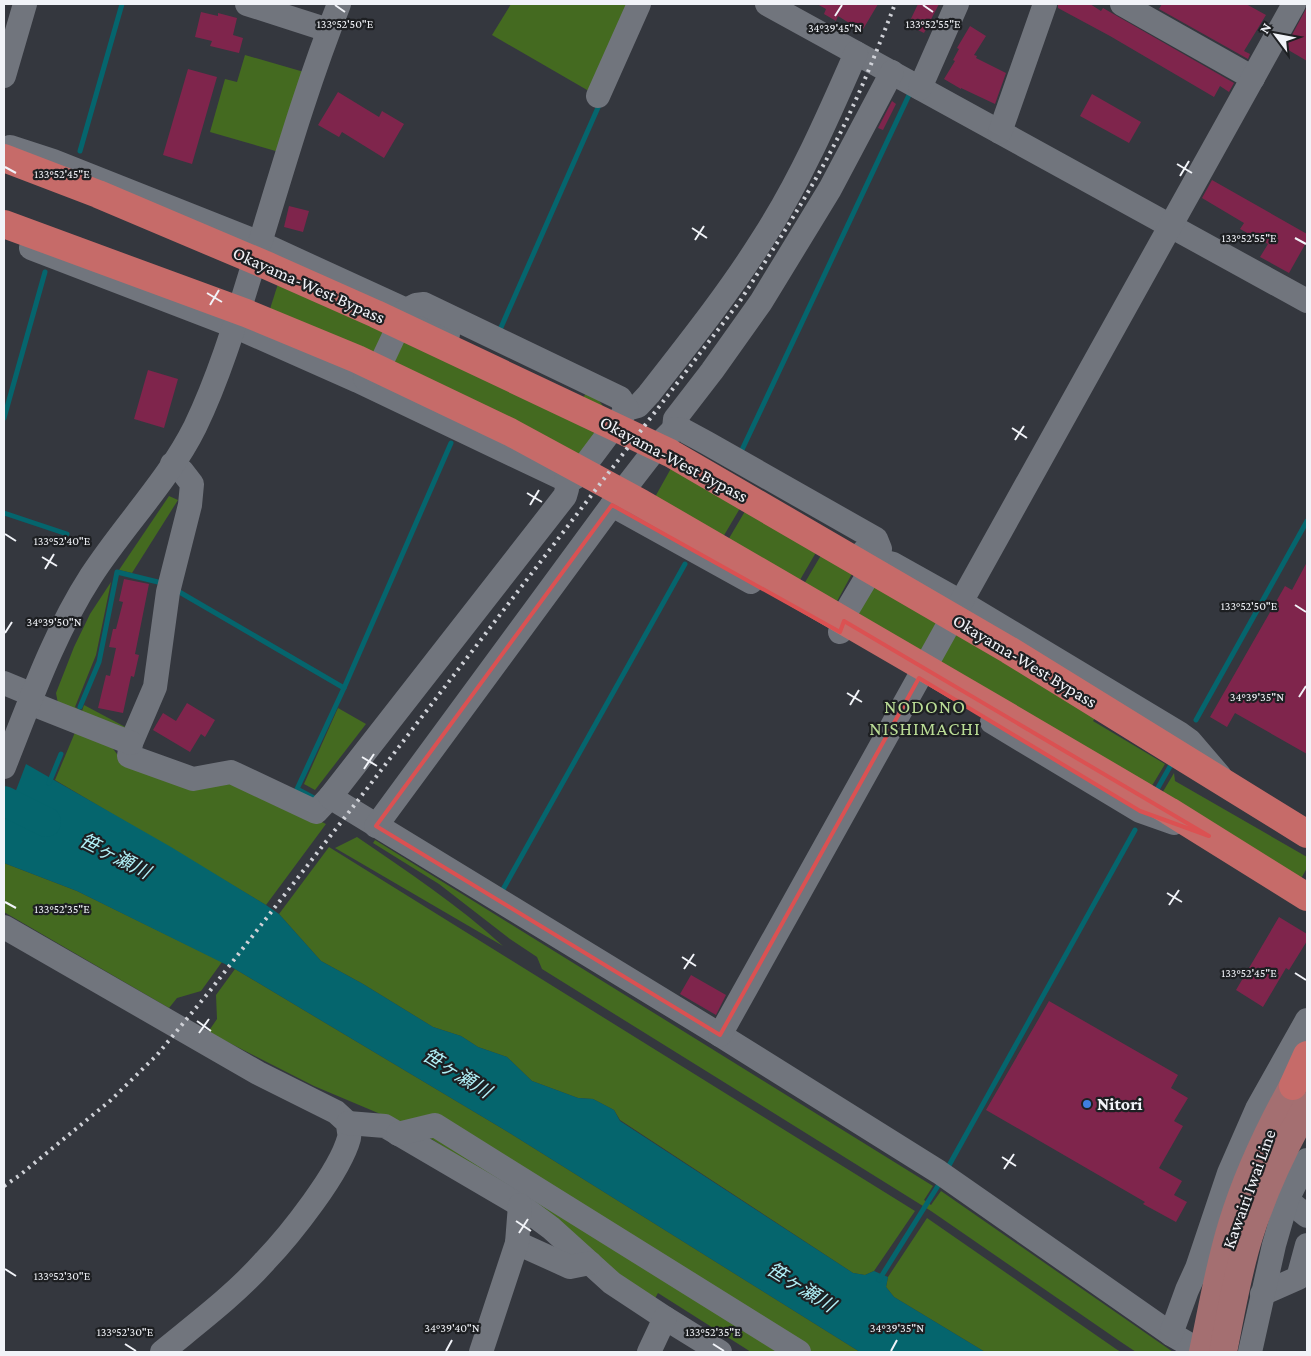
<svg xmlns="http://www.w3.org/2000/svg" width="1311" height="1356" viewBox="0 0 1311 1356" font-family="'Crimson Pro','Noto Sans JP',serif">
<rect width="100%" height="100%" fill="#34373e"/>
<!-- green -->
<g fill="#446a20" fill-rule="evenodd">
<path d="M 511,4 L 635,4 L 594,94 L 492,35 Z"/>
<path d="M 245,55 L 304,72 L 279,152 L 210,132 L 225,79 L 237,82 Z"/>
<path d="M 284,265 L 398,311 L 368,370 L 262,334 Z"/>
<path d="M 413,322 L 581,402 L 589,387 L 611,417 L 572,470 L 374,384 Z"/>
<path d="M 679,454 L 747,491 L 856,554 L 854,570 L 835,605 L 832,622 L 720,560 L 645,515 ZM 749,493 L 754,496 L 718,557 L 713,554 ZM 825,537 L 830,540 L 794,601 L 790,597 Z"/>
<path d="M 169,496 L 178,500 L 132,573 L 119,570 Z"/>
<path d="M 877,581 L 950,604 L 917,668 L 856,619 L 860,606 Z"/>
<path d="M 111,582 L 96,655 L 75,707 L 82,711 L 84,705 L 129,729 L 59,709 L 56,693 L 74,647 L 90,614 Z"/>
<path d="M 955,631 L 1095,718 L 1093,721 L 1165,764 L 1150,789 L 937,663 Z"/>
<path d="M 338,708 L 366,724 L 315,790 L 304,784 Z"/>
<path d="M 76,730 L 111,746 L 123,762 L 230,778 L 326,824 L 266,905 L 55,780 Z"/>
<path d="M 1174,773 L 1175,781 L 1307,857 L 1307,868 L 1299,882 L 1161,795 Z"/>
<path d="M 357,837 C 408,872 458,905 503,946 L 335,848 Z"/>
<path d="M 375,840 L 933,1186 L 924,1200 L 931,1205 L 941,1191 L 1173,1352 L 1136,1352 L 1121,1342 L 931,1211 L 542,969 L 537,957 L 510,939 L 439,884 L 373,843 Z"/>
<path d="M 329,847 L 915,1211 L 874,1271 L 865,1275 L 853,1273 L 620,1120 L 614,1110 L 593,1099 L 578,1098 L 532,1081 L 507,1057 L 478,1047 L 461,1036 L 433,1027 L 363,984 L 321,961 L 279,914 Z"/>
<path d="M 4,863 L 77,891 L 222,962 L 201,991 L 177,998 L 169,1008 L 4,912 Z"/>
<path d="M 235,969 L 503,1129 L 860,1352 L 751,1352 L 658,1293 L 653,1302 L 525,1199 L 416,1129 L 314,1086 L 208,1032 L 217,1019 L 216,995 Z"/>
<path d="M 927,1218 L 1116,1349 L 1121,1352 L 985,1352 L 894,1297 L 886,1287 L 888,1277 Z"/>
</g>
<!-- water -->
<path fill="#05656d" d="M 26,764 L 171,847 L 266,905 L 279,914 L 321,961 L 363,984 L 433,1027 L 461,1036 L 478,1047 L 507,1057 L 532,1081 L 578,1098 L 593,1099 L 614,1110 L 620,1121 L 853,1273 L 865,1275 L 874,1271 L 888,1277 L 886,1287 L 894,1297 L 985,1352 L 860,1352 L 503,1129 L 235,969 L 77,891 L 4,863 L 4,822 Z"/>
<g fill="none" stroke-linecap="round" stroke-linejoin="round">
<!-- stream -->
<g stroke="#05656d" stroke-width="5">
<path d="M 80,151 L 122,4"/>
<path d="M 499,332 L 600,103"/>
<path d="M 4,418 L 45,272"/>
<path d="M 740,454 L 909,95"/>
<path d="M 4,513 L 67,534"/>
<path d="M 176,590 L 344,688"/>
<path d="M 80,707 L 99,662 L 117,572 L 158,582"/>
<path d="M 1196,720 L 1307,521"/>
<path d="M 49,783 L 61,754"/>
<path d="M 1155,793 L 1172,763"/>
<path d="M 314,798 L 297,789 L 344,688 L 451,443"/>
<path d="M 501,893 L 685,564"/>
<path d="M 947,1169 L 1135,830"/>
<path d="M 879,1280 L 941,1181"/>
</g>
<!-- river -->
<path stroke="#05656d" stroke-width="30" d="M 4,801 L 46,822"/>
</g>
<!-- building -->
<g fill="#7f254c">
<path d="M 817,4 L 878,4 L 862,31 L 838,16 L 836,21 L 824,14 L 826,9 Z"/>
<path d="M 918,4 L 939,4 L 924,33 L 908,25 Z"/>
<path d="M 1058,4 L 1090,4 L 1101,11 L 1103,8 L 1234,83 L 1229,92 L 1220,86 L 1214,97 L 1110,36 L 1058,8 Z"/>
<path d="M 1162,4 L 1246,4 L 1266,15 L 1244,51 L 1250,54 L 1248,59 L 1159,9 Z"/>
<path d="M 1307,7 L 1307,61 L 1285,48 Z"/>
<path d="M 201,12 L 218,16 L 218,13 L 237,18 L 233,35 L 243,38 L 239,53 L 210,46 L 212,41 L 195,37 Z"/>
<path d="M 970,26 L 986,36 L 974,55 L 977,56 L 976,58 L 1006,73 L 995,104 L 961,88 L 961,89 L 944,79 L 955,61 L 953,60 L 959,49 L 957,48 Z"/>
<path d="M 188,69 L 217,77 L 192,164 L 163,155 Z"/>
<path d="M 338,92 L 379,117 L 382,111 L 404,124 L 384,158 L 342,132 L 339,137 L 318,125 Z"/>
<path d="M 1092,94 L 1141,122 L 1129,143 L 1080,116 Z"/>
<path d="M 892,101 L 896,104 L 883,130 L 878,128 Z"/>
<path d="M 1212,180 L 1307,234 L 1307,241 L 1289,273 L 1260,257 L 1268,244 L 1240,229 L 1244,223 L 1202,198 Z"/>
<path d="M 289,206 L 309,211 L 303,232 L 284,227 Z"/>
<path d="M 148,370 L 178,379 L 164,428 L 134,419 Z"/>
<path d="M 1307,562 L 1307,754 L 1235,713 L 1227,727 L 1210,717 L 1285,586 L 1292,590 Z"/>
<path d="M 124,579 L 149,584 L 135,654 L 139,655 L 134,677 L 131,676 L 123,713 L 98,708 L 106,675 L 110,676 L 116,648 L 109,647 L 113,629 L 116,629 L 123,602 L 119,601 Z"/>
<path d="M 187,703 L 215,720 L 205,737 L 201,734 L 190,752 L 153,730 L 163,713 L 176,721 Z"/>
<path d="M 1279,917 L 1307,934 L 1307,941 L 1289,970 L 1286,968 L 1263,1007 L 1236,990 Z"/>
<path d="M 691,975 L 726,995 L 716,1015 L 680,994 Z"/>
<path d="M 1049,1001 L 1178,1075 L 1171,1088 L 1188,1098 L 1174,1121 L 1183,1126 L 1159,1168 L 1182,1181 L 1174,1195 L 1187,1202 L 1176,1222 L 1143,1204 L 1145,1202 L 986,1110 Z"/>
</g>
<g fill="none" stroke-linecap="round" stroke-linejoin="round">
<!-- minor -->
<g stroke="#71757d" stroke-width="24">
<path d="M 247,4 L 328,30"/>
<path d="M 767,4 L 1307,301"/>
<path d="M 1122,4 L 1253,78"/>
<path d="M 4,76 L 25,4"/>
<path d="M 920,88 L 957,4"/>
<path d="M 598,96 L 639,4"/>
<path d="M 1000,132 L 1045,4"/>
<path d="M 10,147 L 53,161 L 260,243 L 406,310 L 423,322 L 448,334"/>
<path d="M 31,248 L 234,326 L 358,381 L 566,480 L 571,480 L 576,477 L 627,409 L 638,406 L 649,394 C 688,344 728,294 762,240 C 800,181 828,117 856,53"/>
<path d="M 365,379 L 376,374 L 406,310 L 416,305 L 424,304 L 620,398 L 627,409"/>
<path d="M 674,429 L 675,419 L 712,371 L 761,302 L 830,189 L 892,72"/>
<path d="M 172,464 L 182,471 L 192,484 L 190,505 L 168,592 L 155,687 L 131,743 L 129,756 L 193,779 L 231,772 L 316,812 L 330,797"/>
<path d="M 566,480 L 567,489 L 565,496 L 330,797 L 720,1035 L 939,1172 L 1171,1334 L 1202,1352"/>
<path d="M 863,552 L 877,560 L 893,564 L 961,602 L 1179,733 L 1190,741 L 1220,776"/>
<path d="M 751,582 L 612,505 L 660,443 L 674,429 L 683,430 L 707,443 L 876,539 L 880,549 L 877,560 L 846,612 L 840,632"/>
<path d="M 4,683 L 33,695"/>
<path d="M 30,703 L 131,743"/>
<path d="M 992,722 L 1140,811 L 1174,823"/>
<path d="M 4,767 C 30,702 53,635 91,576 C 124,525 168,481 195,427 C 219,377 235,324 251,272 C 279,182 304,92 339,4"/>
<path d="M 376,826 L 612,505"/>
<path d="M 4,927 L 258,1073 L 336,1112 L 348,1123 C 348,1128 350,1134 349,1138 C 340,1172 290,1235 265,1261 C 236,1294 196,1324 162,1352"/>
<path d="M 720,1035 L 1294,4"/>
<path d="M 348,1123 L 385,1126 L 520,1205 L 551,1228 L 612,1283 L 665,1318 L 720,1352"/>
<path d="M 398,1134 L 435,1125 L 799,1352"/>
<path d="M 1287,1200 L 1307,1216"/>
<path d="M 517,1243 L 570,1267 L 590,1263"/>
<path d="M 1262,1294 L 1298,1278 L 1307,1245"/>
<path d="M 1171,1334 L 1187,1290 L 1197,1268 L 1229,1173 L 1257,1109 L 1307,1020"/>
<path d="M 481,1352 L 517,1243 L 520,1205"/>
<path d="M 649,1352 L 665,1318"/>
<path d="M 1250,1352 L 1274,1245 L 1287,1200 L 1307,1160"/>
</g>
<!-- major -->
<g stroke="#a46f71" stroke-width="28">
<path d="M 1203,1352 C 1212,1310 1219,1267 1232,1225 C 1249,1169 1276,1115 1305,1065"/>
<path d="M 1223,1352 C 1231,1313 1237,1274 1249,1236 C 1263,1191 1284,1147 1307,1106"/>
</g>
<!-- highway -->
<g stroke="#c66b69" stroke-width="28">
<path d="M 4,158 L 98,194 L 268,266 L 376,314 L 670,453 L 1009,650 L 1307,834"/>
<path d="M 4,224 L 246,313 L 357,359 L 510,432 L 641,503 L 980,700 L 1169,811 L 1307,897"/>
<path d="M 1293,1086 L 1307,1055"/>
</g>
<!-- rail -->
<path stroke="#d0d2d8" stroke-width="4" stroke-dasharray="2.5 5" stroke-linecap="butt" d="M 4,1186 L 20,1175 L 111,1100 L 157,1055 L 209,992 L 356,803 L 740,301 C 772,251 804,202 831,151 C 856,104 876,53 895,4"/>
</g>
<!-- marked area -->
<path fill="none" stroke="#db5152" stroke-width="4" stroke-linejoin="round" d="M 612,505 L 840,632 L 844,621 L 1209,836 L 1140,811 L 919,678 L 720,1035 L 376,826 Z"/>
<!-- ticks -->
<path fill="none" stroke="#f1f3f8" stroke-width="2" d="M 335,5 L 345,12M 923,5 L 933,12M 835,16 L 842,5M 1177,164 L 1192,173M 5,167 L 16,173M 1180,176 L 1189,161M 692,228 L 707,238M 1295,238 L 1306,244M 695,240 L 704,226M 207,293 L 222,302M 210,305 L 219,290M 1012,428 L 1027,438M 1015,440 L 1024,426M 527,493 L 542,502M 530,505 L 539,490M 5,534 L 16,541M 42,557 L 57,566M 45,569 L 54,554M 1295,605 L 1306,612M 5,633 L 12,622M 847,693 L 862,702M 1299,697 L 1306,686M 850,705 L 859,690M 362,757 L 377,766M 364,769 L 374,754M 1167,893 L 1182,902M 5,902 L 16,908M 1169,905 L 1179,890M 682,957 L 696,966M 684,969 L 694,954M 1295,973 L 1306,980M 197,1021 L 211,1031M 199,1033 L 209,1019M 1002,1157 L 1016,1166M 1004,1169 L 1014,1154M 516,1221 L 531,1231M 519,1233 L 528,1219M 5,1269 L 16,1276M 125,1344 L 136,1351M 713,1344 L 724,1351M 446,1351 L 452,1340M 891,1351 L 897,1340"/>
<!-- markers -->
<circle fill="#3f7fe0" stroke="#1d1f22" stroke-width="2" cx="1087" cy="1104" r="5"/>
<g text-anchor="middle" dominant-baseline="central" stroke-width="4.5" stroke-linejoin="round" paint-order="stroke">
<!-- street labels -->
<g font-size="18" fill="#f1f3f8" stroke="#1d1f22">
<text transform="translate(309 285) rotate(24)">Okayama-West Bypass</text>
<text transform="translate(674 459) rotate(28)">Okayama-West Bypass</text>
<text transform="translate(1025 661) rotate(31)">Okayama-West Bypass</text>
<text transform="translate(1249 1189) rotate(-70)">Kawairi Iwai Line</text>
</g>
<!-- poi labels -->
<g font-size="18" font-weight="bold" fill="#f1f3f8" stroke="#1d1f22" text-anchor="start">
<text x="1097" y="1104">Nitori</text>
</g>
<!-- neighbourhood labels -->
<g font-size="19" letter-spacing="1" fill="#badc95" stroke="#1d1f22">
<text x="925" y="706">NODONO<tspan x="925" dy="22">NISHIMACHI</tspan></text>
</g>
<!-- water labels -->
<g font-size="19" font-style="italic" fill="#b1f0f7" stroke="#1d1f22">
<text transform="translate(115 856) rotate(27)">笹ヶ瀬川</text>
<text transform="translate(457 1073) rotate(32)">笹ヶ瀬川</text>
<text transform="translate(801 1287) rotate(32)">笹ヶ瀬川</text>
</g>
</g>
<g font-size="12" text-anchor="middle" fill="#f1f3f8" stroke="#1d1f22" stroke-width="4.5" stroke-linejoin="round" paint-order="stroke">
<text x="345" y="28">133°52'50"E</text>
<text x="933" y="28">133°52'55"E</text>
<text x="835" y="32">34°39'45"N</text>
<text x="62" y="178">133°52'45"E</text>
<text x="1249" y="242">133°52'55"E</text>
<text x="62" y="545">133°52'40"E</text>
<text x="1249" y="610">133°52'50"E</text>
<text x="54" y="626">34°39'50"N</text>
<text x="1257" y="701">34°39'35"N</text>
<text x="62" y="913">133°52'35"E</text>
<text x="1249" y="977">133°52'45"E</text>
<text x="62" y="1280">133°52'30"E</text>
<text x="452" y="1332">34°39'40"N</text>
<text x="897" y="1332">34°39'35"N</text>
<text x="125" y="1336">133°52'30"E</text>
<text x="713" y="1336">133°52'35"E</text>
</g>
<!-- border -->
<rect width="1311" height="1356" fill="none" stroke="#f1f3f8" stroke-width="10"/>
<!-- north arrow -->
<g transform="translate(1276 35) rotate(302)" stroke="#1d1f22" stroke-width="4" paint-order="stroke">
<path d="M0-4L9 19L0 12L-9 19Z" fill="#f1f3f8"/>
<text y="-8" font-size="14" font-weight="bold" text-anchor="middle" fill="#f1f3f8">N</text>
</g>
</svg>
